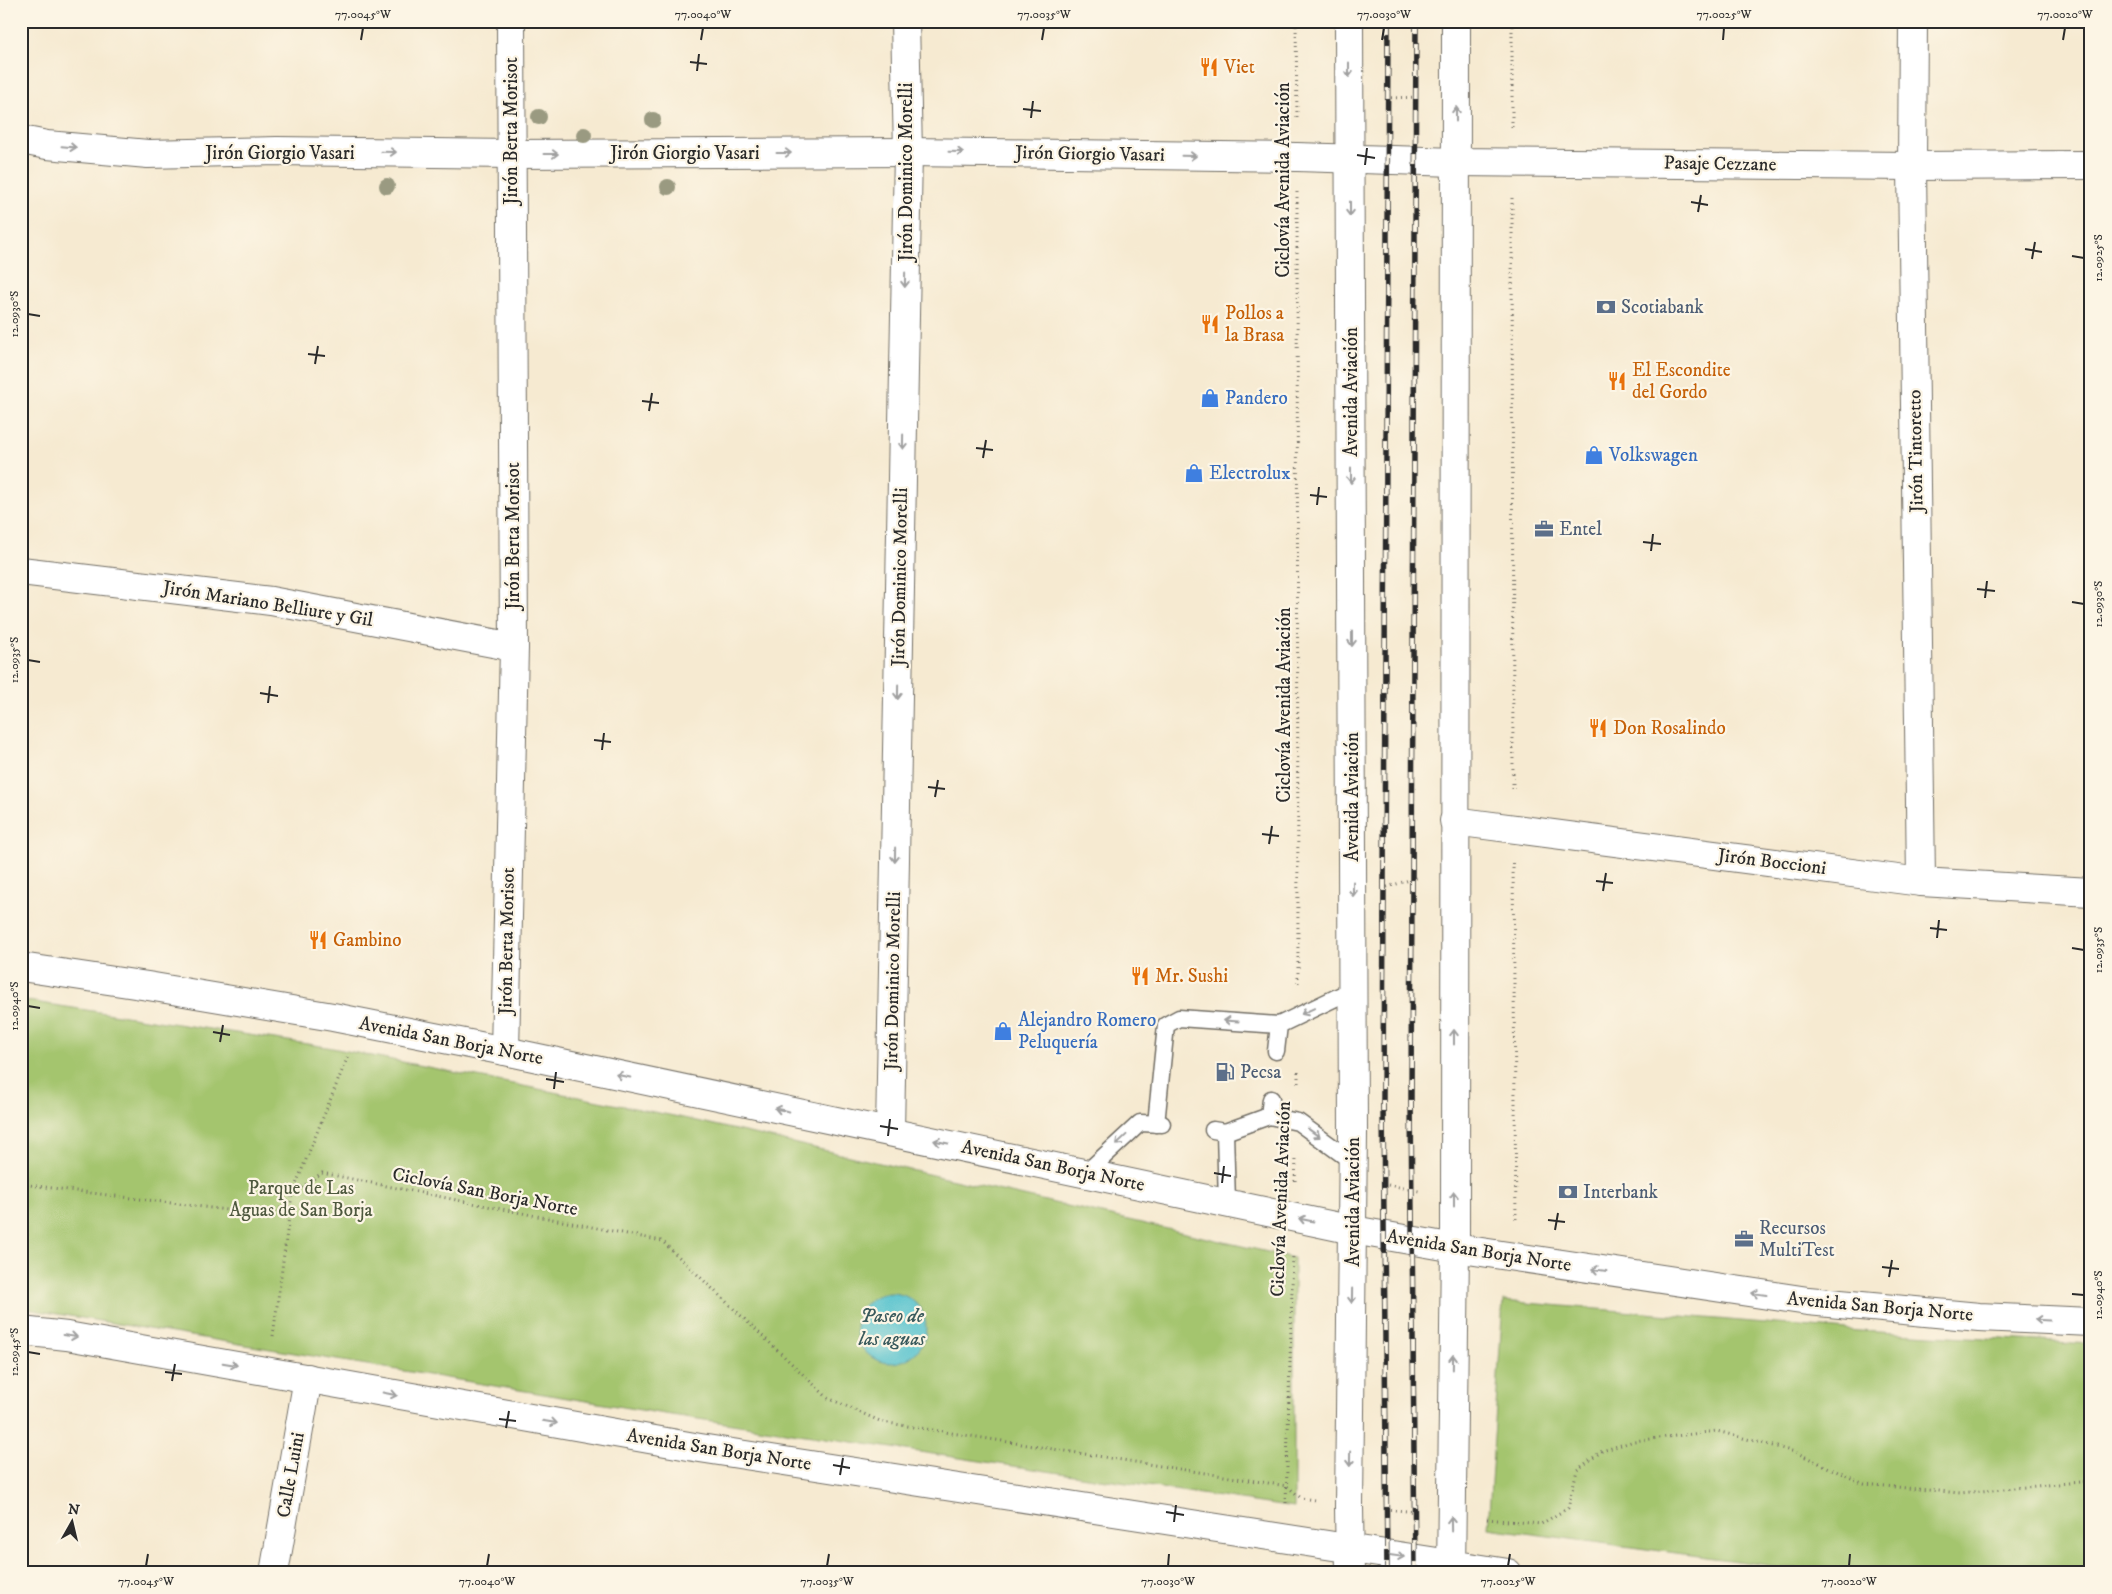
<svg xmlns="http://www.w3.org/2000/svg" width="2112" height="1594" viewBox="0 0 2112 1594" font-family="'IM FELL DW Pica',serif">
<rect width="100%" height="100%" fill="#fcf5e5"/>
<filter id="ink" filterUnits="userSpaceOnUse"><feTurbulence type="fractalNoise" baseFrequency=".02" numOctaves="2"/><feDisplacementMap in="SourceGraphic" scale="10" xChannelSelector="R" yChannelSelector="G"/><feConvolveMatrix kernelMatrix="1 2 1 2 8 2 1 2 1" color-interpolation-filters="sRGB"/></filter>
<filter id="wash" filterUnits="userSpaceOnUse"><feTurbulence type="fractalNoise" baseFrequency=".0096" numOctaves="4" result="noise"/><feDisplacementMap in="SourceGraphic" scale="20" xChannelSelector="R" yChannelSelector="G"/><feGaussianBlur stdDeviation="1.12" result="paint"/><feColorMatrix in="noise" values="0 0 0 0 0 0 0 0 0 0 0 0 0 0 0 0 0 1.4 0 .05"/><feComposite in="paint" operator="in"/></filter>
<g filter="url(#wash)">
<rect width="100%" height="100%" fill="#f6ead1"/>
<!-- green -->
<g fill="#a4c56e" stroke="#68784c">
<path d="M 21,1000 L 327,1047 L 679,1117 L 1294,1258 L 1294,1508 L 665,1414 L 21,1308 Z"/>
<path d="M 1503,1301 L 1860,1331 L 2091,1344 L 2091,1573 L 1926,1573 L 1789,1568 L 1488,1528 Z"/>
</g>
<!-- water -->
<circle fill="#56c3ce" stroke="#40777c" cx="891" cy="1328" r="35"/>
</g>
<g filter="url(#ink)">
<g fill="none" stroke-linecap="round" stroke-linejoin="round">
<!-- lane casing -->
<g stroke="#726e65" stroke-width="19">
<g id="lane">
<path d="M 1276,1051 L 1279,1025 L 1352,990"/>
<path d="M 1271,1099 L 1269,1116 L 1298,1122 L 1353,1162"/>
<path d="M 1156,1124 L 1166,1025 L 1179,1018 L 1279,1025"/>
<path d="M 1213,1130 L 1225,1132 L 1227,1203"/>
<path d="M 1225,1132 L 1269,1116"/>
<path d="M 1086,1173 L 1140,1123 L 1162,1124"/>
</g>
</g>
<!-- street casing -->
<g stroke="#726e65" stroke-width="30">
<g id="street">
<path d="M 1913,21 L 1912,166 L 1921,882"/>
<path d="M 21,140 L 47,145 L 148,154 L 277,151 L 511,154 L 908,152 L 1297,157 L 1456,162 L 1912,166 L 2091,165"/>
<path d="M 21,571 L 271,601 L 514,647"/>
<path d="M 1454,821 L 1921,882 L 2091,892"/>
<path d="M 505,1051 L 514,647 L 511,21"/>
<path d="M 890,1132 L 908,152 L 905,21"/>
<path d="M 274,1573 L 308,1378"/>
</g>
</g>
<!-- secondary casing -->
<g stroke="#726e65" stroke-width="30">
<g id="secondary">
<path d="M 21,967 L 148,986 L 333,1017 L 505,1051 L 1353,1230 L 1455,1248 L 1808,1301 L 1979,1317 L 2091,1322"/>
<path d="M 21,1331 L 67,1336 L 700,1448 L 1508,1573"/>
</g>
</g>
<!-- primary casing -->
<g stroke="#726e65" stroke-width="30">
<g id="primary">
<path d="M 1349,21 L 1353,1133 L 1349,1506 L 1350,1573"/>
<path d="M 1451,1573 L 1455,1248 L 1456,21"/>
</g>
</g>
<!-- path -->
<g stroke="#726e65" stroke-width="3" stroke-dasharray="1 4" stroke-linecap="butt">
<path d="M 1296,21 L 1297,121"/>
<path d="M 1512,21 L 1512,127"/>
<path d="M 1386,98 L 1420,97"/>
<path d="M 1297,192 L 1298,983"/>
<path d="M 1512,198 L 1513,792"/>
<path d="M 1513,863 L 1516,1222"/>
<path d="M 1387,887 L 1419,877"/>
<path d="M 1298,1072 L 1298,1086"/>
<path d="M 1295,1181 L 1296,1159"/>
<path d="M 21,1184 L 274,1216 L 292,1194 L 322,1173 L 662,1241 L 828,1398 L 882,1422 L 1287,1486 L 1301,1498 L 1315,1500"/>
<path d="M 1388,1185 L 1419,1191"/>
<path d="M 273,1336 L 292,1194 L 348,1056"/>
<path d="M 1286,1503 L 1293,1254"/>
<path d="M 1385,1509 L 1417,1512"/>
<path d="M 1487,1519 L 1541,1524 L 1568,1508 L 1577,1470 L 1602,1451 L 1634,1441 L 1717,1431 L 1795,1452 L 1864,1484 L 1960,1493 L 2091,1481"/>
</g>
<!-- lane -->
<use href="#lane" stroke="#fff" stroke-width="16"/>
<!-- street -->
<use href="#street" stroke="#fff" stroke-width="28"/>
<!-- secondary -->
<use href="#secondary" stroke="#fff" stroke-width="28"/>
<!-- primary -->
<use href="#primary" stroke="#fff" stroke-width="28"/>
<!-- rail casing -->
<g stroke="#2b2b2b" stroke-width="5.5">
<g id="rail">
<path d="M 1387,1573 L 1383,1103 L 1388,21"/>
<path d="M 1415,1573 L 1411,1098 L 1416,21"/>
</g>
</g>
<!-- rail -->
<use href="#rail" stroke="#fcf5e5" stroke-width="4" stroke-dasharray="11" stroke-linecap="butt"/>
</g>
<!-- trees -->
<g fill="#9a9a81">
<circle cx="539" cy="117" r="8"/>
<circle cx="653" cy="120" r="8"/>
<circle cx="584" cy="135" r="8"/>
<circle cx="387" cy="186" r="8"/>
<circle cx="668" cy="187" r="8"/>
</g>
<!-- one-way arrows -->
<defs><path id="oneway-shaft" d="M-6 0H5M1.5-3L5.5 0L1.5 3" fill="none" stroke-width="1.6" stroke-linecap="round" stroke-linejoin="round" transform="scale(1.25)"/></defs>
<g stroke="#a0a0a0">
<use href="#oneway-shaft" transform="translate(1349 70) rotate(90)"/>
<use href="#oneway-shaft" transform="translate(1456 114) rotate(-90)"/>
<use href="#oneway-shaft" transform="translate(69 147) rotate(5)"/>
<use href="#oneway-shaft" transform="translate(389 152) rotate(1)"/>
<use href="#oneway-shaft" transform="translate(956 152) rotate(1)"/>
<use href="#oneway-shaft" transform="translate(784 153)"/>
<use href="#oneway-shaft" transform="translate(551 154)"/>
<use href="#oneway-shaft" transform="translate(1189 156) rotate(1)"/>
<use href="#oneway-shaft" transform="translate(1350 209) rotate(90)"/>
<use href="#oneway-shaft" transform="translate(905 280) rotate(91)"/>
<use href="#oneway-shaft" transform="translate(903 442) rotate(91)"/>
<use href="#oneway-shaft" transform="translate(1351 476) rotate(90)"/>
<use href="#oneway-shaft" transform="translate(1352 639) rotate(90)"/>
<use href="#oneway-shaft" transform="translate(898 692) rotate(91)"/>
<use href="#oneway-shaft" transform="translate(895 855) rotate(91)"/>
<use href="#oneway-shaft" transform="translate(1353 889) rotate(90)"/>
<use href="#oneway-shaft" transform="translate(1308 1011) rotate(155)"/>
<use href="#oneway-shaft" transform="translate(1231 1021) rotate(-176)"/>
<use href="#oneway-shaft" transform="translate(1454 1037) rotate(-90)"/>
<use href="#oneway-shaft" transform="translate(623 1076) rotate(-168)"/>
<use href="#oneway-shaft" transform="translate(782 1110) rotate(-168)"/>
<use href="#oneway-shaft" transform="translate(1314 1133) rotate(36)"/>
<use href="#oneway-shaft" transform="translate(1121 1140) rotate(137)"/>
<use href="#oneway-shaft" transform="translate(941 1142) rotate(-168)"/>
<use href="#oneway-shaft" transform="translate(1454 1199) rotate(-90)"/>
<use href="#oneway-shaft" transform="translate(1306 1220) rotate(-168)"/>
<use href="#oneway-shaft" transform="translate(1599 1270) rotate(-172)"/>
<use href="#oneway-shaft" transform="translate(1759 1294) rotate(-172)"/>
<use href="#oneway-shaft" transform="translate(1352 1296) rotate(91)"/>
<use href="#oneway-shaft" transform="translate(2042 1320) rotate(-177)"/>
<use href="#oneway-shaft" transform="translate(70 1336) rotate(8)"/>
<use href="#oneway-shaft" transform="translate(1453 1362) rotate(-89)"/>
<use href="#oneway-shaft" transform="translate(230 1364) rotate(10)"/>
<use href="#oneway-shaft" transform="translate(390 1394) rotate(11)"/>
<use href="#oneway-shaft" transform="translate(550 1422) rotate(10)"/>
<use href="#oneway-shaft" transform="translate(1350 1459) rotate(91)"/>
<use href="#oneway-shaft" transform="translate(1451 1524) rotate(-91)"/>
<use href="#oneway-shaft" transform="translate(1397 1556) rotate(8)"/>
</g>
</g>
<!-- ticks -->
<path fill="none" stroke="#2b2b2b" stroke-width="2" d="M 361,40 L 363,28M 701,40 L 703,28M 1042,40 L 1044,28M 1382,40 L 1384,28M 1723,40 L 1724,28M 2063,40 L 2065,28M 690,62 L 707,64M 697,71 L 699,54M 1023,109 L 1041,111M 1031,118 L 1033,101M 1357,155 L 1375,158M 1365,165 L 1367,148M 1691,202 L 1708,205M 1698,212 L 1701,195M 2025,249 L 2042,252M 2072,256 L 2084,258M 2032,259 L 2035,242M 28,314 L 40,316M 308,354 L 325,356M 315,364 L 318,346M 642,401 L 659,403M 649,411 L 652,393M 976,448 L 993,450M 983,458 L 986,440M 1310,495 L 1327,497M 1317,505 L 1319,487M 1643,542 L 1661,544M 1651,551 L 1653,534M 1977,589 L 1995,591M 1985,598 L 1987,581M 2072,602 L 2084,604M 28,660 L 40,662M 260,693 L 278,696M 268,703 L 270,686M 594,740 L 611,742M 602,750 L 604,733M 928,787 L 945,789M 935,797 L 938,780M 1262,834 L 1279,836M 1269,844 L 1272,826M 1596,881 L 1613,883M 1603,891 L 1606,873M 1930,928 L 1947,930M 1937,938 L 1939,920M 2072,948 L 2084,950M 28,1006 L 40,1008M 213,1032 L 230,1035M 220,1042 L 223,1025M 546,1079 L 564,1082M 554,1089 L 556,1072M 880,1126 L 898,1129M 888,1136 L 890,1119M 1214,1173 L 1231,1176M 1222,1183 L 1224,1166M 1548,1220 L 1565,1222M 1555,1230 L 1558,1213M 1882,1267 L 1899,1269M 1889,1277 L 1892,1260M 2072,1294 L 2084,1295M 28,1352 L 40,1354M 165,1372 L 182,1374M 172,1381 L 175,1364M 499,1419 L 516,1421M 506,1428 L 509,1411M 833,1465 L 850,1468M 840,1475 L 843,1458M 1166,1512 L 1184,1515M 1174,1522 L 1176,1505M 146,1566 L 148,1554M 487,1566 L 489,1554M 827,1566 L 829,1554M 1168,1566 L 1169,1554M 1508,1566 L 1510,1554M 1849,1566 L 1850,1554"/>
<!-- icons -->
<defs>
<g id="restaurant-bare" transform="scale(1.5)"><path d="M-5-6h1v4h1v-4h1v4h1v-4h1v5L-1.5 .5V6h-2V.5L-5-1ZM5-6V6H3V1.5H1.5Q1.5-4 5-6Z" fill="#e8710a" stroke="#fcf5e5" stroke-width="2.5" paint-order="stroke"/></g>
<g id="bank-bare" transform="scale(1.5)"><path d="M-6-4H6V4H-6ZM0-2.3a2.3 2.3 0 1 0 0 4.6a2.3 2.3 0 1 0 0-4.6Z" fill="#5c6f8a" stroke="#fcf5e5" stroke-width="2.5" paint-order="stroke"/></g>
<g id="shop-bare" transform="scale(1.5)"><path d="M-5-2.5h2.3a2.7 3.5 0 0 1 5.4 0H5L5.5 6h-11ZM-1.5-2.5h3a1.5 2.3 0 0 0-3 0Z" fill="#3f7fe0" stroke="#fcf5e5" stroke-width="2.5" paint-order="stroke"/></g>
<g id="office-bare" transform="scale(1.5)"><path d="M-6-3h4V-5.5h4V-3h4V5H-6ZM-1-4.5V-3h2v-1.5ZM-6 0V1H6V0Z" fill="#5c6f8a" stroke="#fcf5e5" stroke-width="2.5" paint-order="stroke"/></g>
<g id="fuel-bare" transform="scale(1.5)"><path d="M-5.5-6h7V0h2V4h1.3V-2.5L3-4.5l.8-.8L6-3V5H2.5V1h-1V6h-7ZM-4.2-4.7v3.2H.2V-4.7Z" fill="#5c6f8a" stroke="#fcf5e5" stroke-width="2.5" paint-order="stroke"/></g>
</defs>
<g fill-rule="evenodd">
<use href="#restaurant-bare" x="1209" y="67"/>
<use href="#bank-bare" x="1606" y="307"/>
<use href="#restaurant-bare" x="1210" y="324"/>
<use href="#restaurant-bare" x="1617" y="381"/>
<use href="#shop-bare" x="1210" y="398"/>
<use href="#shop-bare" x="1594" y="455"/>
<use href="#shop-bare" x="1194" y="473"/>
<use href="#office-bare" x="1544" y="529"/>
<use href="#restaurant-bare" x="1598" y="728"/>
<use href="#restaurant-bare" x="318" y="940"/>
<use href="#restaurant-bare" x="1140" y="976"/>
<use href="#shop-bare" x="1003" y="1031"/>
<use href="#fuel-bare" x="1225" y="1072"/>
<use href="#bank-bare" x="1568" y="1192"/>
<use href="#office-bare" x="1744" y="1239"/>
</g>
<g text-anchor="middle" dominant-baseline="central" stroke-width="4.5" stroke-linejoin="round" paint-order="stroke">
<!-- food labels -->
<g font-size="19" fill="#c56008" stroke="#fcf5e5" text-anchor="start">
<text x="1224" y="67">Viet</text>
<text x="1225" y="313">Pollos a<tspan x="1225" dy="22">la Brasa</tspan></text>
<text x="1632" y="370">El Escondite<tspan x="1632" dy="22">del Gordo</tspan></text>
<text x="1613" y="728">Don Rosalindo</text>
<text x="333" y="940">Gambino</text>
<text x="1155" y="976">Mr. Sushi</text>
</g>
<!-- street labels -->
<g font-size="19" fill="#2b2b2b" stroke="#fcf5e5">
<text transform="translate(511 131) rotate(-90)">Jirón Berta Morisot</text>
<text x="280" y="153">Jirón Giorgio Vasari</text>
<text x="685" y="153">Jirón Giorgio Vasari</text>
<text transform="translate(1090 154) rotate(1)">Jirón Giorgio Vasari</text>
<text transform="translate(1720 164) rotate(1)">Pasaje Cezzane</text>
<text transform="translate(906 172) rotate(-90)">Jirón Dominico Morelli</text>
<text transform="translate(1283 180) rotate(-90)">Ciclovía Avenida Aviación</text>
<text transform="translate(1351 392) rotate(-90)">Avenida Aviación</text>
<text transform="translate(1916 451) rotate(-91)">Jirón Tintoretto</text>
<text transform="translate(513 536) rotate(-90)">Jirón Berta Morisot</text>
<text transform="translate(900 577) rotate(-89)">Jirón Dominico Morelli</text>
<text transform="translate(268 604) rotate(9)">Jirón Mariano Belliure y Gil</text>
<text transform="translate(1284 705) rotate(-90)">Ciclovía Avenida Aviación</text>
<text transform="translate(1352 797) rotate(-90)">Avenida Aviación</text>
<text transform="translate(1772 862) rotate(7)">Jirón Boccioni</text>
<text transform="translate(507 941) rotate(-89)">Jirón Berta Morisot</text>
<text transform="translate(893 981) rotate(-89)">Jirón Dominico Morelli</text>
<text transform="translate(451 1041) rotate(11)">Avenida San Borja Norte</text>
<text transform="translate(1053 1166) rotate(12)">Avenida San Borja Norte</text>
<text transform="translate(485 1192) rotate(11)">Ciclovía San Borja Norte</text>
<text transform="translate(1281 1199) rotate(-88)">Ciclovía Avenida Aviación</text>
<text transform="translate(1353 1202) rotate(-90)">Avenida Aviación</text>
<text transform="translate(1479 1251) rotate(9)">Avenida San Borja Norte</text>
<text transform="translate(1880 1307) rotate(5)">Avenida San Borja Norte</text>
<text transform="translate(719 1450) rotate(9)">Avenida San Borja Norte</text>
<text transform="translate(291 1475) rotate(-80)">Calle Luini</text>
</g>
<!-- service labels -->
<g font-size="19" fill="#4e5e75" stroke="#fcf5e5" text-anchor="start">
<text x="1621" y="307">Scotiabank</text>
<text x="1559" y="529">Entel</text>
<text x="1240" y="1072">Pecsa</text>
<text x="1583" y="1192">Interbank</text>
<text x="1759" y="1228">Recursos<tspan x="1759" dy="22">MultiTest</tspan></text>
</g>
<!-- shop labels -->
<g font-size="19" fill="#366cbe" stroke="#fcf5e5" text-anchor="start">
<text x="1225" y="398">Pandero</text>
<text x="1609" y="455">Volkswagen</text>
<text x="1209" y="473">Electrolux</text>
<text x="1018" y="1020">Alejandro Romero<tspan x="1018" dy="22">Peluquería</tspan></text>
</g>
<!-- park labels -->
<g font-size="19" fill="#4f593f" stroke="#fcf5e5">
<text x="301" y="1188">Parque de Las<tspan x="301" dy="22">Aguas de San Borja</tspan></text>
</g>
<!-- water labels -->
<g font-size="20" font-style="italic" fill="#38595c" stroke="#fcf5e5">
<text x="892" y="1316">Paseo de<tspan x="892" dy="23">las aguas</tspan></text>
</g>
</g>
<!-- margin -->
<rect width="2112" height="1594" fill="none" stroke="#fcf5e5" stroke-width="55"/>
<!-- north arrow -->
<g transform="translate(72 1522) rotate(8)" stroke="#fcf5e5" stroke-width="4" paint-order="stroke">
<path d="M0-4L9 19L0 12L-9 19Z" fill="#2b2b2b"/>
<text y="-8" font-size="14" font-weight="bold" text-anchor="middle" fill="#2b2b2b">N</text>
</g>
<rect x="28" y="28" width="2056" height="1538" fill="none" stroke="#2b2b2b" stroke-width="2"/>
<g font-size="12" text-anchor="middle" fill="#2b2b2b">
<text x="363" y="18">77.0045°W</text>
<text x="703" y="18">77.0040°W</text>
<text x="1044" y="18">77.0035°W</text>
<text x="1384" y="18">77.0030°W</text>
<text x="1724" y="18">77.0025°W</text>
<text x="2065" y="18">77.0020°W</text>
<text transform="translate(2098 258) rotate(-90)" y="4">12.0925°S</text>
<text transform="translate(14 314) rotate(-90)" y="4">12.0930°S</text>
<text transform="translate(2098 604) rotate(-90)" y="4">12.0930°S</text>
<text transform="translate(14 660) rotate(-90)" y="4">12.0935°S</text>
<text transform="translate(2098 950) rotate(-90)" y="4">12.0935°S</text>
<text transform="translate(14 1006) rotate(-90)" y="4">12.0940°S</text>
<text transform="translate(2098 1295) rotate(-90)" y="4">12.0940°S</text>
<text transform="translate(14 1352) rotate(-90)" y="4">12.0945°S</text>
<text x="146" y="1585">77.0045°W</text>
<text x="487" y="1585">77.0040°W</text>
<text x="827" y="1585">77.0035°W</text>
<text x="1168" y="1585">77.0030°W</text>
<text x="1508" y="1585">77.0025°W</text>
<text x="1849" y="1585">77.0020°W</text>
</g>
</svg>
